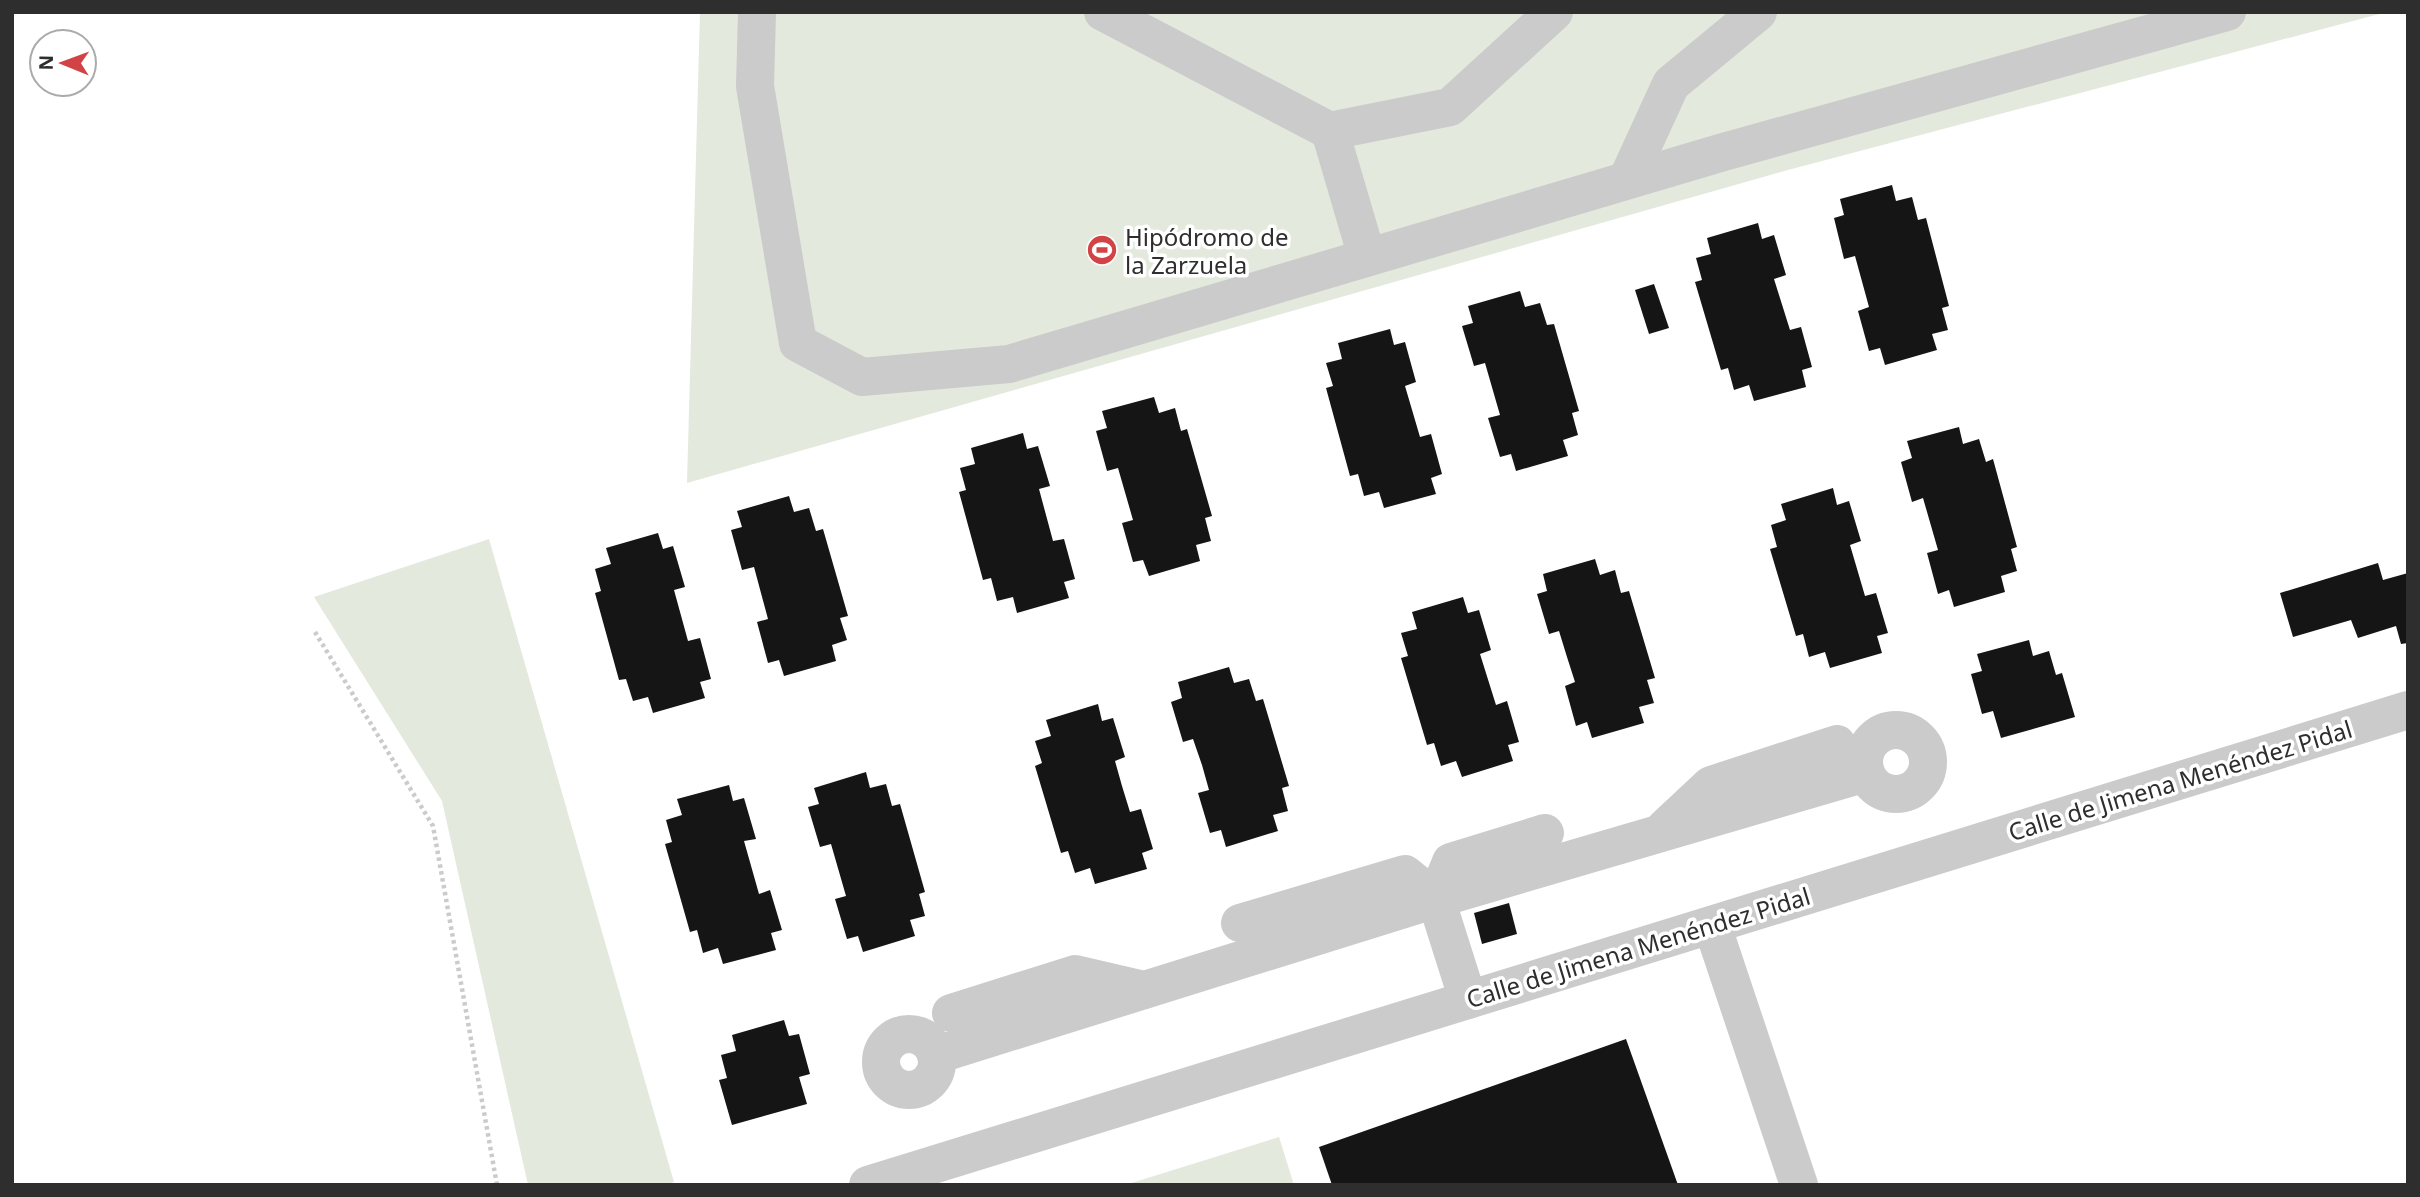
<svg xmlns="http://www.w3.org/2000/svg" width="2420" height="1197" viewBox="0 0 2420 1197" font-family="'Noto Sans',sans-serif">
<rect width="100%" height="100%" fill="#fff"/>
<!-- green -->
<g fill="#e3eadd">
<path d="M 700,12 L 2387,12 L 1788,170 L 687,483 Z"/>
<path d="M 489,539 L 674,1182 L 665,1185 L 528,1185 L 442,801 L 314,597 Z"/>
<path d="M 1279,1137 L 1294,1185 L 1125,1185 Z"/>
</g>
<!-- building -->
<g fill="#151515">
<path d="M 1892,185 L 1896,201 L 1912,197 L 1918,220 L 1926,218 L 1949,306 L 1942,308 L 1948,330 L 1932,334 L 1937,350 L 1885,365 L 1880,348 L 1869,351 L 1858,311 L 1869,307 L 1855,256 L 1844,259 L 1834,218 L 1844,215 L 1840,199 Z"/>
<path d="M 1758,223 L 1762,239 L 1774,235 L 1786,275 L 1774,279 L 1790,330 L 1801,327 L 1812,367 L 1802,370 L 1806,387 L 1754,401 L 1749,385 L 1734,390 L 1728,368 L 1721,370 L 1695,282 L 1702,280 L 1696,258 L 1711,254 L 1707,238 Z"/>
<path d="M 1654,284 L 1669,328 L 1649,334 L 1635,290 Z"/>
<path d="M 1520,291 L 1525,307 L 1540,303 L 1547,325 L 1554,324 L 1579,411 L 1572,413 L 1578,435 L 1563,440 L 1568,456 L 1516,471 L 1511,454 L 1500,457 L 1488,418 L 1500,415 L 1485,363 L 1474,366 L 1462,326 L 1473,323 L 1468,306 Z"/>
<path d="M 1390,329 L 1394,345 L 1405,342 L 1416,382 L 1405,386 L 1420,437 L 1431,434 L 1442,474 L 1431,478 L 1436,494 L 1384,508 L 1379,492 L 1364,496 L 1358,474 L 1350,476 L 1326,388 L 1333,386 L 1326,363 L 1342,359 L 1338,343 Z"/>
<path d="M 1154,397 L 1159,413 L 1175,408 L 1181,431 L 1187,429 L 1212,516 L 1205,518 L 1211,541 L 1196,545 L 1200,561 L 1149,576 L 1143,560 L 1133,562 L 1122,523 L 1133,520 L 1118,468 L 1107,471 L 1096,431 L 1107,428 L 1102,411 Z"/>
<path d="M 1959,427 L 1963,444 L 1979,439 L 1986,462 L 1993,459 L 2017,547 L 2011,549 L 2017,571 L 2001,576 L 2005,592 L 1954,607 L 1949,590 L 1938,594 L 1927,553 L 1938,550 L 1923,498 L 1912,502 L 1901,462 L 1912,458 L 1907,441 Z"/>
<path d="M 1023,433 L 1027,449 L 1038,446 L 1050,486 L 1039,489 L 1053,541 L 1064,539 L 1075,579 L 1064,582 L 1069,598 L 1017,613 L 1013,597 L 997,601 L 991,578 L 983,580 L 959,492 L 966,490 L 960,468 L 975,464 L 971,448 Z"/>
<path d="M 1833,488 L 1837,505 L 1849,501 L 1861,541 L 1850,545 L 1865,596 L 1876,593 L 1888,633 L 1877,636 L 1882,653 L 1830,668 L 1825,652 L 1809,657 L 1803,634 L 1796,636 L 1770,549 L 1777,547 L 1771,525 L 1786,520 L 1781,504 Z"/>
<path d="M 789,496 L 794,512 L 809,508 L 816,531 L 823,529 L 848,616 L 840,618 L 847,640 L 832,645 L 836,661 L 784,676 L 779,660 L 768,663 L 757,622 L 768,619 L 754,567 L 742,570 L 731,530 L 742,527 L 737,511 Z"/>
<path d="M 658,533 L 663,549 L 673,546 L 685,587 L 674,590 L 688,641 L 700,638 L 711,679 L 700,682 L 705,698 L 653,713 L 648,697 L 633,701 L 626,679 L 619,680 L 595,593 L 601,591 L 595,569 L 611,564 L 606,548 Z"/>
<path d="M 1595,559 L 1600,575 L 1615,570 L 1621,593 L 1629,591 L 1655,678 L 1647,680 L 1654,703 L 1639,707 L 1644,723 L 1592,738 L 1587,722 L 1576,726 L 1565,686 L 1575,682 L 1567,657 L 1559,631 L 1549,634 L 1537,594 L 1547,591 L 1543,574 Z"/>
<path d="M 2378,563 L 2383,580 L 2408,573 L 2408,643 L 2401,644 L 2396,626 L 2358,638 L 2351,620 L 2293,637 L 2280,593 Z"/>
<path d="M 1463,597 L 1468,613 L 1479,610 L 1491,650 L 1480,654 L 1496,705 L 1507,701 L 1519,742 L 1508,745 L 1513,761 L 1462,777 L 1456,761 L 1441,766 L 1434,743 L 1427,745 L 1401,658 L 1408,656 L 1401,633 L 1417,629 L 1412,612 Z"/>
<path d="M 2029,640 L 2033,656 L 2049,651 L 2056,675 L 2062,673 L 2075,717 L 2001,738 L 1993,711 L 1982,714 L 1971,674 L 1982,671 L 1977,654 Z"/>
<path d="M 1229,667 L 1234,683 L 1249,679 L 1256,701 L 1263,699 L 1289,786 L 1282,788 L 1288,811 L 1273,815 L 1278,831 L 1226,847 L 1221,830 L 1210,833 L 1198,793 L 1209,790 L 1202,765 L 1193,739 L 1183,742 L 1171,702 L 1182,698 L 1178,682 Z"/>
<path d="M 1098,704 L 1102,721 L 1113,718 L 1125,757 L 1115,761 L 1122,786 L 1130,812 L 1141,809 L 1153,849 L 1142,853 L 1147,869 L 1095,884 L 1090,868 L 1075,873 L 1068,851 L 1061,853 L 1035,766 L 1042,763 L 1035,741 L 1051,736 L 1046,720 Z"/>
<path d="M 866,772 L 870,788 L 886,784 L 892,806 L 900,804 L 925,892 L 919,894 L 925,916 L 910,920 L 915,936 L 863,952 L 858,936 L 847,939 L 835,899 L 846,896 L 831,844 L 820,847 L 808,807 L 819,804 L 814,788 Z"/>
<path d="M 729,785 L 733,801 L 744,798 L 756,839 L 744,841 L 759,894 L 770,890 L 782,930 L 771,933 L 776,950 L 723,964 L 718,948 L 703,953 L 697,930 L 690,932 L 665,844 L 672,842 L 666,820 L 682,815 L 677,799 Z"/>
<path d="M 1509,903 L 1517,934 L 1482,944 L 1474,913 Z"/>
<path d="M 784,1020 L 789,1036 L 799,1034 L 810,1074 L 799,1077 L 807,1104 L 732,1125 L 719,1080 L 727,1078 L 721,1055 L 736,1051 L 732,1035 Z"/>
<path d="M 1626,1039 L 1678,1185 L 1332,1185 L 1319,1147 Z"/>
</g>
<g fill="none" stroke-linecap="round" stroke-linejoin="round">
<!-- path -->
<path stroke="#cbcbcb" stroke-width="4.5" stroke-dasharray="3.5 3.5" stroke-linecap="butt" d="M 315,632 L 433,826 L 497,1185"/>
<!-- minor -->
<g stroke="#cbcbcb" stroke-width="38">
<path d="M 757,12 L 755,86 L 798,343 L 862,377 L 1009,364 L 1720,153 L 2227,12"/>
<path d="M 1103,12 L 1330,131"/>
<path d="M 1627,180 L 1671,84 L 1758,12"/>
<path d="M 1367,257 L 1330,131 L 1450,107 L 1554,12"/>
<circle cx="1896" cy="762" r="32"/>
<path d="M 1665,828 L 1711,785 L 1837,744"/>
<path d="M 1436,899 L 1451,862 L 1545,833"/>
<path d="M 1240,923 L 1405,874 L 1436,899 L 1468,1000"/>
<path d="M 1712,925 L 1799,1185"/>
<path d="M 951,1013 L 1075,974 L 1144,990"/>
<circle cx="909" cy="1062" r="28"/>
<path d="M 936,1055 L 1436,899 L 1866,773"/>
<path d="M 868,1185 L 2408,710"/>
</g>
</g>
<!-- icons -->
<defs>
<g id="stadium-disc" transform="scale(1.575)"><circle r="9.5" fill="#d24345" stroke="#fff"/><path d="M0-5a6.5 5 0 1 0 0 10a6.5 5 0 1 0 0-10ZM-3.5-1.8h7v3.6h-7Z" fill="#fff"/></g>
</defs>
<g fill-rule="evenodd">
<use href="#stadium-disc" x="1102" y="250"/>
</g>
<g text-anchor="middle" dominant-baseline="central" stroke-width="7" stroke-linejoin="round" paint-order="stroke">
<!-- poi labels -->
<g font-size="24" fill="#2e2e2e" stroke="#fff" text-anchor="start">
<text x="1125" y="236">Hipódromo de<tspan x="1125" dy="28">la Zarzuela</tspan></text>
</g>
<!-- street labels -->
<g font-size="24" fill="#2e2e2e" stroke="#fff">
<text transform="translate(2180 780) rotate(-17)">Calle de Jimena Menéndez Pidal</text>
<text transform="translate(1638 947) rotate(-17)">Calle de Jimena Menéndez Pidal</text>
</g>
</g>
<!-- border -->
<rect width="2420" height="1197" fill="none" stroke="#2e2e2e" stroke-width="28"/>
<!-- north arrow -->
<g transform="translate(63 63) rotate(271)"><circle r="33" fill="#ffffff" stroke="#ababab" stroke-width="2"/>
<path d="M0-5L12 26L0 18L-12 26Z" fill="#d24345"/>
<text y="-10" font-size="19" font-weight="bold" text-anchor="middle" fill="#2e2e2e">N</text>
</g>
</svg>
